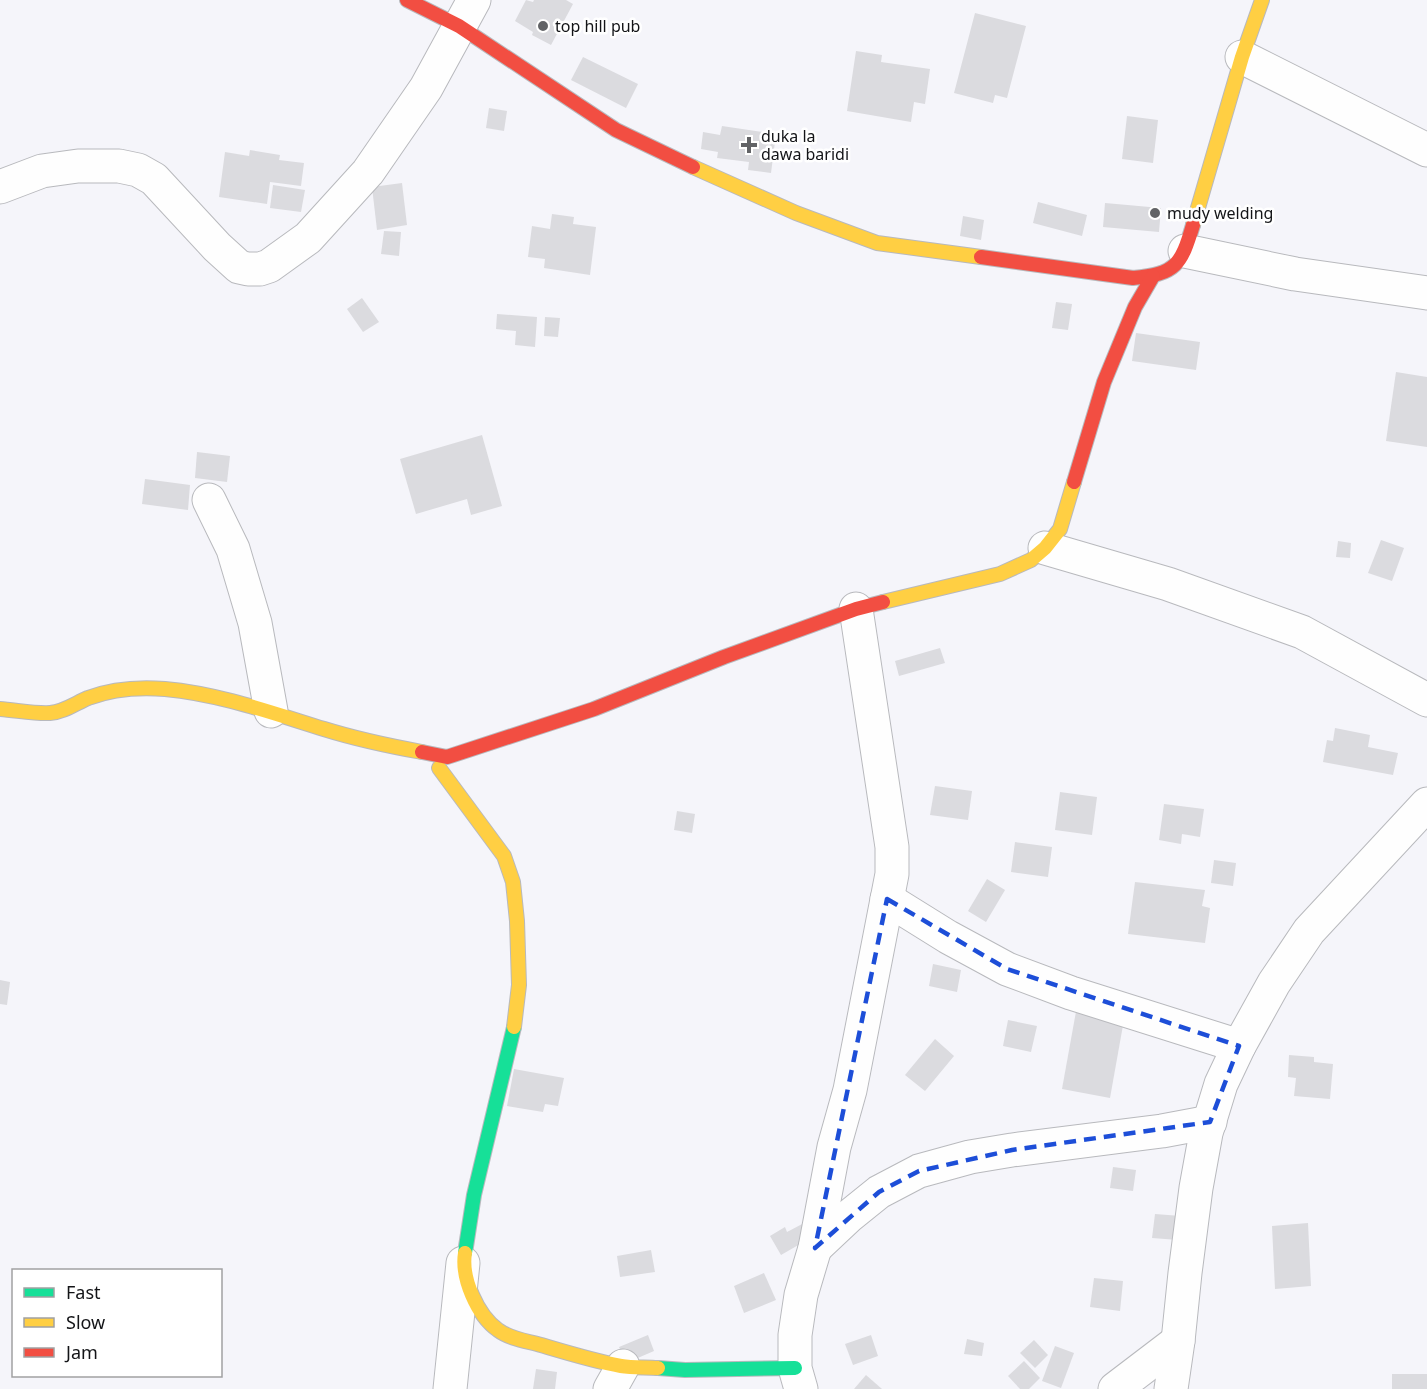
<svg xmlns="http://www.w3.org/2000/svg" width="1427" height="1389" viewBox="0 0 1427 1389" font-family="'Noto Sans',sans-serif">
<rect width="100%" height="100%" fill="#f5f5fa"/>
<!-- building -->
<g fill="#dbdbdf">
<path d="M 526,0 L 533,2 L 534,0 L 566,0 L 573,4 L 551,45 L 532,35 L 533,32 L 515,21 Z"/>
<path d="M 975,13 L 1026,26 L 1007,98 L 995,95 L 993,103 L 954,93 Z"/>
<path d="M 856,51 L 882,55 L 881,62 L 930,69 L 925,104 L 914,102 L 911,122 L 847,111 Z"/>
<path d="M 583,57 L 638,84 L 626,108 L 571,80 Z"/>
<path d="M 489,108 L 507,111 L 504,131 L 486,128 Z"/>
<path d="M 1127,116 L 1158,120 L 1153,163 L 1122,159 Z"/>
<path d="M 722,126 L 776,134 L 771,173 L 748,170 L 749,162 L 717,158 L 718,152 L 701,149 L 703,132 L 720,135 Z"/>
<path d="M 250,150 L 280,155 L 279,160 L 304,163 L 301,186 L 270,182 L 267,204 L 219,197 L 225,152 L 249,156 Z"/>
<path d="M 402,183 L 407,225 L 377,230 L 372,187 Z"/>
<path d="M 273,185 L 305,190 L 301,212 L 270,208 Z"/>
<path d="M 1038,202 L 1087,215 L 1082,236 L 1033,223 Z"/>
<path d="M 1105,203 L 1161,208 L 1159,232 L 1103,227 Z"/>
<path d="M 552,214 L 574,217 L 573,224 L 596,227 L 590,275 L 544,268 L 545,259 L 528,257 L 532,226 L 550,229 Z"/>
<path d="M 963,216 L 984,220 L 981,240 L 960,236 Z"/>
<path d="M 384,231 L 401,232 L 399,256 L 381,254 Z"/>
<path d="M 362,298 L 379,322 L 363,332 L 347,309 Z"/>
<path d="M 1056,302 L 1072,304 L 1068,330 L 1052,328 Z"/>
<path d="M 497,314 L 537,317 L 535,347 L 515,345 L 516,331 L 496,329 Z"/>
<path d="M 545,317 L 560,318 L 558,337 L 544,336 Z"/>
<path d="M 1136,333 L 1200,342 L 1196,370 L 1132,361 Z"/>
<path d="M 1396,372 L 1427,377 L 1427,447 L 1386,441 Z"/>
<path d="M 482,435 L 502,506 L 471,515 L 467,499 L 416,514 L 400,459 Z"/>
<path d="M 197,452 L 230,456 L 227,482 L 195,478 Z"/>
<path d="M 145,479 L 190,485 L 188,510 L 142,504 Z"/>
<path d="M 1381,540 L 1404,548 L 1392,581 L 1368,573 Z"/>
<path d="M 1338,541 L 1351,543 L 1350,558 L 1336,557 Z"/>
<path d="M 940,648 L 945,663 L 899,676 L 895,661 Z"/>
<path d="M 1335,728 L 1370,735 L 1368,747 L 1398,753 L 1393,775 L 1323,762 L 1327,740 L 1333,741 Z"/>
<path d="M 935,786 L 972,791 L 968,820 L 930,815 Z"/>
<path d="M 1060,792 L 1097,797 L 1092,835 L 1055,830 Z"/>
<path d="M 1164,804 L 1204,809 L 1200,837 L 1182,834 L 1181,844 L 1159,840 Z"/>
<path d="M 677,811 L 695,814 L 692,833 L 674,830 Z"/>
<path d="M 1015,842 L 1052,847 L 1048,877 L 1011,872 Z"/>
<path d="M 1214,860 L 1236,863 L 1233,886 L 1211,883 Z"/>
<path d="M 987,879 L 1005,890 L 986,922 L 968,911 Z"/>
<path d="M 1135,882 L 1205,890 L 1202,906 L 1210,908 L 1205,943 L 1128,934 Z"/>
<path d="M 933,964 L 961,970 L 957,992 L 929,986 Z"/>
<path d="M 0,980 L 10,982 L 7,1005 L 0,1004 Z"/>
<path d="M 1077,1006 L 1125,1014 L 1110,1098 L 1062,1089 Z"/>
<path d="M 1008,1020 L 1037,1026 L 1031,1052 L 1003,1046 Z"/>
<path d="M 935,1039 L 954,1056 L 925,1091 L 905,1075 Z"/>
<path d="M 1289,1055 L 1314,1057 L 1314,1062 L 1333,1064 L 1330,1099 L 1294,1096 L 1296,1078 L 1288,1077 Z"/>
<path d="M 514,1069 L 564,1078 L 558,1106 L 545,1104 L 543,1112 L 507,1106 Z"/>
<path d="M 1113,1167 L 1136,1170 L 1133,1191 L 1110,1188 Z"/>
<path d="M 1155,1214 L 1181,1216 L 1178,1240 L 1152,1238 Z"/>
<path d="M 806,1222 L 814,1236 L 781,1255 L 770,1236 L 785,1227 L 787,1232 Z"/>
<path d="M 1308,1223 L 1311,1286 L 1275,1289 L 1272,1226 Z"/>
<path d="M 651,1250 L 655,1272 L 620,1277 L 617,1256 Z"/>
<path d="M 764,1273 L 776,1300 L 744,1313 L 734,1286 Z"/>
<path d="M 1094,1278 L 1123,1281 L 1120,1311 L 1090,1307 Z"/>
<path d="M 648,1335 L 654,1351 L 626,1363 L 619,1347 Z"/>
<path d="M 871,1335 L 878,1356 L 853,1365 L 845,1344 Z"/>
<path d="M 967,1339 L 984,1343 L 982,1356 L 964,1354 Z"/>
<path d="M 1034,1340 L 1048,1355 L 1035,1368 L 1020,1353 Z"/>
<path d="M 1055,1346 L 1074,1353 L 1061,1388 L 1042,1381 Z"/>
<path d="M 1024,1361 L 1040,1378 L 1029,1389 L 1020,1389 L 1008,1376 Z"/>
<path d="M 536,1369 L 557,1372 L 555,1389 L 533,1389 Z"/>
<rect x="1392" y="1374" width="35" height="15"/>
<path d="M 866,1375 L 882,1389 L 854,1389 Z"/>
</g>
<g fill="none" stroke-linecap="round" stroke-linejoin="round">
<!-- street casing -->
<g stroke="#b8b9bd" stroke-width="35">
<g id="street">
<path d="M 1242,57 L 1427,150"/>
<path d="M 0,187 L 42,171 L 78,166 L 119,166 L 138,170 L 154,179 L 217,247 L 239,267 L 248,269 L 260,269 L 269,266 L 308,238 L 368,172 L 426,88 L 474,0"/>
<path d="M 1185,251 L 1295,274 L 1427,293"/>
<path d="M 209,500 L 233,549 L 255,623 L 271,711"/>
<path d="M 1045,548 L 1168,584 L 1302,632 L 1427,700"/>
<path d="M 887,899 L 948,937 L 1007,969 L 1071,993 L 1239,1046"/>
<path d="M 815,1248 L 848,1217 L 879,1192 L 919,1171 L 970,1157 L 1012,1150 L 1162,1131 L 1210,1122"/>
<path d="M 450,1389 L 463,1263"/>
<path d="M 610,1389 L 623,1366"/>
<path d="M 801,1389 L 795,1368 L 795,1335 L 801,1295 L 815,1248 L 834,1147 L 850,1090 L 892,874 L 892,847 L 856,609"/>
<path d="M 1115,1389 L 1178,1341"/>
<path d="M 1171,1389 L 1178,1341 L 1185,1273 L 1196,1188 L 1206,1133 L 1221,1084 L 1239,1046 L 1274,983 L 1309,931 L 1427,804"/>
</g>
</g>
<!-- fast casing -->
<g stroke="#b8b9bd" stroke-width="16">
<g id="fast">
<path d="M 465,1253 L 474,1195 L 514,1027"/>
<path d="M 658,1368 L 685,1370 L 795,1368"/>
</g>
</g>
<!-- slow casing -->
<g stroke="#b8b9bd" stroke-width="16">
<g id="slow">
<path d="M 693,167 L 796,213 L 877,243 L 981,257"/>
<path d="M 1193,225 L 1242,57 L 1262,0"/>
<path d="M 883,602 L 1000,574 L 1031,560 L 1045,548 L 1060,529 L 1074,482"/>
<path d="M 0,709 C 15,710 36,714 50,713 C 64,712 76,703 88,698 C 112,689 140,687 165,689 C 220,694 272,713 324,729 C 356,739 389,746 422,752"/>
<path d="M 439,768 L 504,856 L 513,882 L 517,921 L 519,985 L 514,1027"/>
<path d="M 465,1253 C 461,1278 477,1315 498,1330 C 510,1339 527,1341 541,1345 C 568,1353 594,1361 621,1366 C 633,1368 646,1367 658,1368"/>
</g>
</g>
<!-- jam casing -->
<g stroke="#b8b9bd" stroke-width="16">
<g id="jam">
<path d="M 407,0 L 459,26 L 616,130 L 693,167"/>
<path d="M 981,257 L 1133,278 C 1176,274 1181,265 1193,225"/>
<path d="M 1074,482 L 1104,382 L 1135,307 L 1153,276"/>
<path d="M 422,752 L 447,757 L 594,709 L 724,657 L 856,609 L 883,602"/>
</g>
</g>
<!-- street -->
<use href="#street" stroke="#fefefe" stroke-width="33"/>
<!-- fast -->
<use href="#fast" stroke="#16e098" stroke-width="14"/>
<!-- slow -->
<use href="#slow" stroke="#ffcf43" stroke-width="14"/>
<!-- jam -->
<use href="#jam" stroke="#f24e42" stroke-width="14"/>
</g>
<!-- marked area -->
<path fill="none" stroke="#1d4ed8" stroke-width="4.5" stroke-dasharray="12 8" stroke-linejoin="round" d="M 887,899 L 1007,969 L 1239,1046 L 1210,1122 L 1012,1150 L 919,1171 L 879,1192 L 815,1248 Z"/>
<!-- markers -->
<g fill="#626366" stroke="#fff" stroke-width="2">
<circle cx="543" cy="26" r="6"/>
<path d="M746 136h6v6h6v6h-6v6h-6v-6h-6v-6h6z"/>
<circle cx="1155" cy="213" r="6"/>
</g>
<g text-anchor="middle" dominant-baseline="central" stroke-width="5" stroke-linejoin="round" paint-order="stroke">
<!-- poi labels -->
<g font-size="16" fill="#131417" stroke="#fff" text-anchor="start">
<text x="555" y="26">top hill pub</text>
<text x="761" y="136">duka la<tspan x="761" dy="18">dawa baridi</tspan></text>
<text x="1167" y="213">mudy welding</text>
</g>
</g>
<!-- legend -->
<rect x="12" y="1269" width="210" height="108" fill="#ffffff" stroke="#a1a1a2" stroke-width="1.5"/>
<rect x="24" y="1288" width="30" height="9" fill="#16e098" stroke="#a1a1a2" stroke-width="1.5"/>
<text x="66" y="1299" font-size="18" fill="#131417">Fast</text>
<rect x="24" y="1318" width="30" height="9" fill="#ffcf43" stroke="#a1a1a2" stroke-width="1.5"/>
<text x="66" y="1329" font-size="18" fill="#131417">Slow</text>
<rect x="24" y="1348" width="30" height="9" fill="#f24e42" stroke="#a1a1a2" stroke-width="1.5"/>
<text x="66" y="1359" font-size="18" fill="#131417">Jam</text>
</svg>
